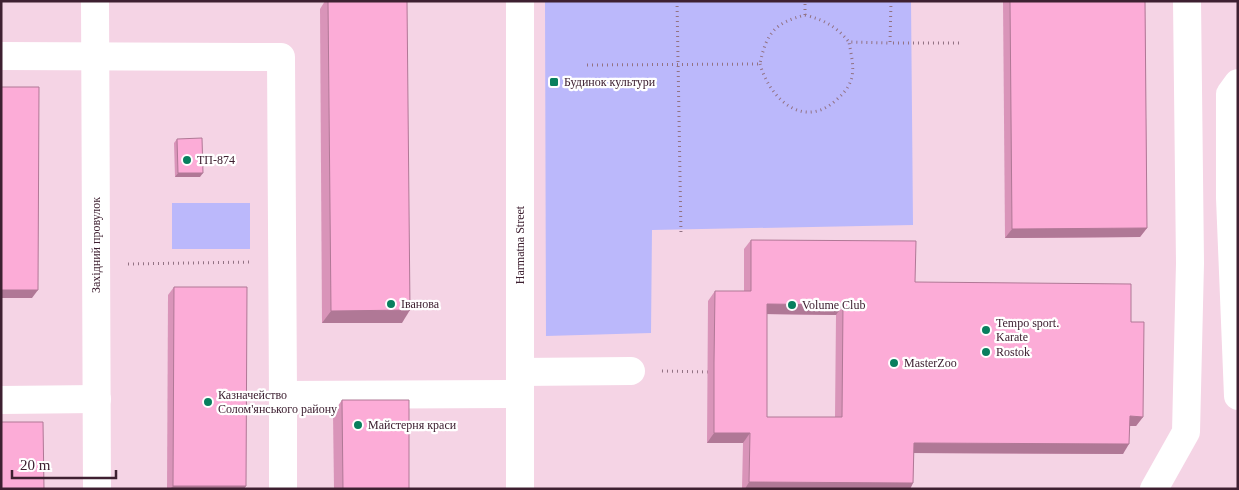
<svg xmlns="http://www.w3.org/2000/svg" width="1239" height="490" viewBox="0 0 1239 490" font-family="'Times New Roman',serif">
<rect width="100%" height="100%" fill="#f5d4e5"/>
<!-- park -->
<g fill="#bbb8fb">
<path d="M 545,1 L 911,1 L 913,225 L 652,230 L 651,333 L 546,336 Z"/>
<rect x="172" y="203" width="78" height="46"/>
</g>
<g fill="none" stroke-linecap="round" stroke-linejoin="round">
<!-- path -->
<g stroke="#927283" stroke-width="3" stroke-dasharray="1 4" stroke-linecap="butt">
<path d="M 677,1 L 681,235"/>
<path d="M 891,1 L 890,43 L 962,43"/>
<path d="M 805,15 C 824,20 836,26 849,42 L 890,43"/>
<path d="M 760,64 C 769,97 802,130 835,101 C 842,95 848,89 851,80 C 855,69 851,54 849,42"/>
<path d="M 587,65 L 760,64 C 766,34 774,23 805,15 L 805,1"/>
<path d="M 128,264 L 252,262"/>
<path d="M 662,371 L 708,372"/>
</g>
<!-- minor -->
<g stroke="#fff" stroke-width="28">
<path d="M 95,1 L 97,489"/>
<path d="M 520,1 L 520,489"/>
<path d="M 1,56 L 281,57 L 283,395"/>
<path d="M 1238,83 L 1230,94 L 1230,198 L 1238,396"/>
<path d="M 520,372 L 631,371"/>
<path d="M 1,400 L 97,399"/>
<path d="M 283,489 L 283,395 L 520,394"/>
<path d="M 1154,489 L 1186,432 L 1190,263 L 1187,1"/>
</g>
</g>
<!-- wall -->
<g fill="#d994b9" fill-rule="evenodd">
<path d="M 325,1 L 407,1 L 402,323 L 322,323 L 320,9 Z"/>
<path d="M 1003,1 L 1145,1 L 1147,228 L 1140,237 L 1005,238 Z"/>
<path d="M 177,139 L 200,177 L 175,177 L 174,143 Z"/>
<path d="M 751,240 L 915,282 L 1131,322 L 1143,417 L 1136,426 L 1130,426 L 1123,454 L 914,453 L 913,483 L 910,489 L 742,489 L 743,443 L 707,443 L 708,301 L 715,291 L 744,291 L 744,249 ZM 767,314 L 836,315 L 835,417 L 767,417 Z"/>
<path d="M 174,287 L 246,486 L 244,489 L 167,489 L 168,295 Z"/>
<path d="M 342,400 L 409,489 L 334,489 L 333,413 Z"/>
</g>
<!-- shaded-wall -->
<g fill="#b07896">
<path d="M 178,173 L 203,173 L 200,177 L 175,177 Z"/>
<path d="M 1147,228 L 1140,237 L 1005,238 L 1012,229 Z"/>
<path d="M 1,290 L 38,290 L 32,298 L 1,298 Z"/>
<path d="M 767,304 L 843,305 L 836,315 L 761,314 Z"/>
<path d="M 410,310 L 402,323 L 322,323 L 331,311 Z"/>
<path d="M 1130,416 L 1143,417 L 1136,426 L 1123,426 Z"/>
<path d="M 714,433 L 750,433 L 743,443 L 707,443 Z"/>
<path d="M 914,443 L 1129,444 L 1123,454 L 907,453 Z"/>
<path d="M 749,482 L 913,483 L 910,489 L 745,489 Z"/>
<path d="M 173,486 L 246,486 L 244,489 L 170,489 Z"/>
</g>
<!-- building -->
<g fill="#fcacd7" stroke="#b07896" fill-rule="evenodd">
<path d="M 328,1 L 407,1 L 410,310 L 331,311 Z"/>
<path d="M 1010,1 L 1145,1 L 1147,228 L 1012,229 Z"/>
<path d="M 1,87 L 39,87 L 38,290 L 1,290 Z"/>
<path d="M 202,138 L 203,173 L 178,173 L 177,139 Z"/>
<path d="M 751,240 L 916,241 L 915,282 L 1131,284 L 1131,322 L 1144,322 L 1143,417 L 1130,416 L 1129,444 L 914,443 L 913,483 L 749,482 L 750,433 L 714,433 L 714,362 L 715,291 L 751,291 ZM 767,304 L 843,305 L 842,417 L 767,417 Z"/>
<path d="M 174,287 L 247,287 L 246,486 L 173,486 Z"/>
<path d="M 342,400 L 409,400 L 409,489 L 343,489 Z"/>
<path d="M 1,422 L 43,422 L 44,489 L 1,489 Z"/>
</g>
<!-- markers -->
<g fill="#087f5e" stroke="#fff" stroke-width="2">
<rect x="549" y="77" width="10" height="10" rx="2.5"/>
<circle cx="187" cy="160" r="5"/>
<circle cx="391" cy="304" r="5"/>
<circle cx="792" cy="305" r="5"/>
<circle cx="986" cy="330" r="5"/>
<circle cx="986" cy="352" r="5"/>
<circle cx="894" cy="363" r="5"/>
<circle cx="208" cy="402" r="5"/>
<circle cx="358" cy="425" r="5"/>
</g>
<g text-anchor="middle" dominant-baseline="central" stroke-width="4.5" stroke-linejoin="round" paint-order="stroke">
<!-- poi labels -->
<g font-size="12" fill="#3e2031" stroke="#fff" text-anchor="start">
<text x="564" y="82">Будинок культури</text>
<text x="197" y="160">ТП-874</text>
<text x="401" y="304">Іванова</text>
<text x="802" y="305">Volume Club</text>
<text x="996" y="323">Tempo sport.<tspan x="996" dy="14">Karate</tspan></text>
<text x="996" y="352">Rostok</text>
<text x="904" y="363">MasterZoo</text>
<text x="218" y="395">Казначейство<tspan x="218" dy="14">Солом'янського району</tspan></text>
<text x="368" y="425">Майстерня краси</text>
</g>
<!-- street labels -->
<g font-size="12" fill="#3e2031" stroke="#fff">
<text transform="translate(96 245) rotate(-90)">Західний провулок</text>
<text transform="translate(520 245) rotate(-90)">Harmatna Street</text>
</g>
</g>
<!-- border -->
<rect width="1239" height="490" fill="none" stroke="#3e2031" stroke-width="5"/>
<!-- scale -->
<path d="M12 470v8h104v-8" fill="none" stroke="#3e2031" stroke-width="2.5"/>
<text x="20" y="470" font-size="15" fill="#3e2031" stroke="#ffffff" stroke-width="4" paint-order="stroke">20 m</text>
</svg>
